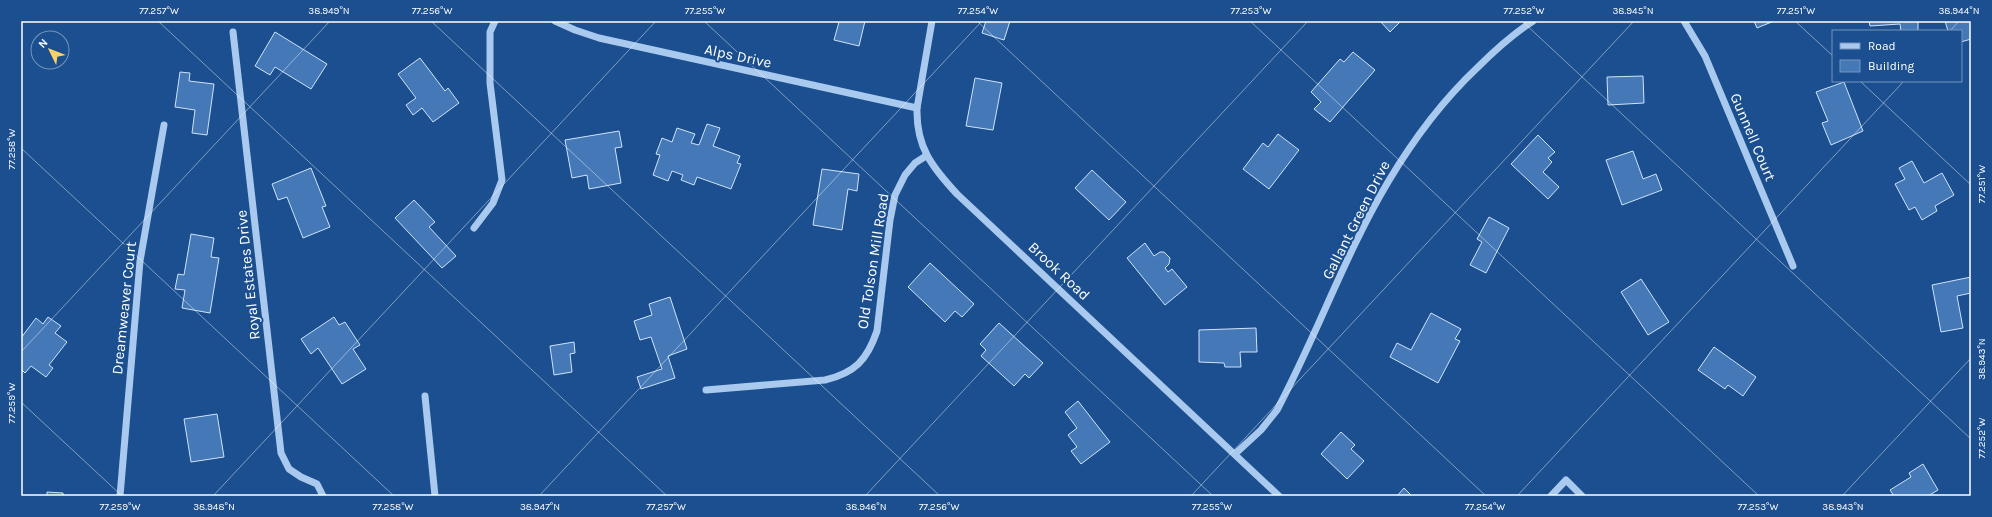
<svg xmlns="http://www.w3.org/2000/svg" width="1992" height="517" viewBox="0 0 1992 517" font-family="Karla,sans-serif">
<rect width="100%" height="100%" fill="#1b4f8f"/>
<!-- building -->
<g fill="#4478b7" stroke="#cfe3fa">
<path d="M 833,21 L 865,21 L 859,46 L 834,40 L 839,22 Z"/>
<path d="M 986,21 L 1010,21 L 1004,40 L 982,33 Z"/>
<path d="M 1380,21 L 1401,21 L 1390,32 Z"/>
<path d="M 1754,21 L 1774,21 L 1757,28 Z"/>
<path d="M 1869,21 L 1918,21 L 1918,31 L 1901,31 L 1900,24 L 1870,26 Z"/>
<path d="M 1945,21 L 1971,21 L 1971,39 L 1961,42 L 1961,31 L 1948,31 Z"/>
<path d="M 275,32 L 327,64 L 311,89 L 275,67 L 270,75 L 255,66 Z"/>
<path d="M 1353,52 L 1375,70 L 1330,122 L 1314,109 L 1321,102 L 1311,92 L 1340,59 L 1344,62 Z"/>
<path d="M 420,58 L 445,91 L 448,88 L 459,103 L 433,122 L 422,108 L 413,115 L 406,105 L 416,98 L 398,74 Z"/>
<path d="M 180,72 L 190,73 L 189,81 L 214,84 L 207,135 L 192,133 L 195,110 L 175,107 Z"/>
<path d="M 1643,76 L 1644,103 L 1608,105 L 1607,77 Z"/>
<path d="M 975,78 L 1002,83 L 993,130 L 966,126 Z"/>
<path d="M 1844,82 L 1863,131 L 1831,145 L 1822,123 L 1828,121 L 1816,92 Z"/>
<path d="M 707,124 L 720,128 L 713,146 L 740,156 L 737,163 L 741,164 L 731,189 L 697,177 L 694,185 L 681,180 L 683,175 L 672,171 L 668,181 L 653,175 L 660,155 L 656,154 L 662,138 L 672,142 L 677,128 L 695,134 L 691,143 L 699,145 Z"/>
<path d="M 619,131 L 622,147 L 615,148 L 621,183 L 589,189 L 587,175 L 572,178 L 565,140 Z"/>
<path d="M 1278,134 L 1299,150 L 1269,189 L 1243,169 L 1263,143 L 1268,147 Z"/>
<path d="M 1538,135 L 1555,152 L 1548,158 L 1552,162 L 1543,172 L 1559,187 L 1548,199 L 1511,164 Z"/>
<path d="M 1633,151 L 1643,179 L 1656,174 L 1662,190 L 1622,205 L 1606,160 Z"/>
<path d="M 1912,161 L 1924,183 L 1942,173 L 1954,195 L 1935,206 L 1937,211 L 1922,220 L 1915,207 L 1909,210 L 1895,184 L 1905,179 L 1899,168 Z"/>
<path d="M 311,168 L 326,206 L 322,207 L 330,227 L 303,238 L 287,197 L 278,200 L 272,184 Z"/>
<path d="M 822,169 L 859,174 L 857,191 L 848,189 L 842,230 L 813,225 Z"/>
<path d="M 1092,170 L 1126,202 L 1109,220 L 1075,188 Z"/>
<path d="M 414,200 L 435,222 L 429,227 L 456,256 L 442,268 L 395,218 Z"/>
<path d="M 1489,217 L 1509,228 L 1486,273 L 1470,265 L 1482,242 L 1477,239 Z"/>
<path d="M 191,234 L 214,238 L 211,257 L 219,258 L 210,313 L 182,308 L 185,290 L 175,289 L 178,274 L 184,275 Z"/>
<path d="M 1145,243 L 1154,256 L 1160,252 L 1164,252 L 1170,258 L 1169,264 L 1165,268 L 1168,272 L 1172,269 L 1187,287 L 1165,305 L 1127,258 Z"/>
<path d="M 930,263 L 974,304 L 962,317 L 955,311 L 945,322 L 908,287 Z"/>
<path d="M 1971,277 L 1971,293 L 1957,296 L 1963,328 L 1941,332 L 1932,285 Z"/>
<path d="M 1641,279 L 1669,322 L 1648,335 L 1621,292 Z"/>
<path d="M 670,297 L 687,349 L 668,356 L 675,378 L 641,389 L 637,377 L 662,369 L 651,337 L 640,340 L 634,321 L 652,315 L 649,304 Z"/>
<path d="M 1431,313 L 1461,329 L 1455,339 L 1460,341 L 1438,383 L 1390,357 L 1397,343 L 1411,350 Z"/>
<path d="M 48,317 L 61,326 L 55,333 L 67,342 L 49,365 L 53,368 L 46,377 L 31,366 L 25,373 L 21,369 L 21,338 L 36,318 L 43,324 Z"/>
<path d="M 334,317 L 339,325 L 345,322 L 360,345 L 353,349 L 366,369 L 342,384 L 318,348 L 311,354 L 301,339 Z"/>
<path d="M 999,323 L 1043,363 L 1029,378 L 1025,374 L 1014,386 L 981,356 L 986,350 L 980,344 Z"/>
<path d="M 1256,328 L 1257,352 L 1240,352 L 1241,367 L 1225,367 L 1224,363 L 1199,362 L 1199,330 Z"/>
<path d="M 574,342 L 575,353 L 570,354 L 572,372 L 554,375 L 550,346 Z"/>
<path d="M 1714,347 L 1756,377 L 1743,396 L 1728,385 L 1725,389 L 1698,370 Z"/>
<path d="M 1078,401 L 1110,442 L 1081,464 L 1071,451 L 1077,447 L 1068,435 L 1077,428 L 1065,412 Z"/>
<path d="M 217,414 L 224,457 L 191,462 L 184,419 Z"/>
<path d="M 1341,432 L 1355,445 L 1351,449 L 1364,461 L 1347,479 L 1321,454 Z"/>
<path d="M 1923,464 L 1938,490 L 1928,496 L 1894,496 L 1890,490 L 1911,477 L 1909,473 Z"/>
<path d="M 1404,488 L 1412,496 L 1397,496 Z"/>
<path d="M 47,492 L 63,493 L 63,496 L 47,496 Z"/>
</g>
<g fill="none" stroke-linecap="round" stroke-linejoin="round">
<!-- minor -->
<g stroke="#a9c9ee" stroke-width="7">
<path d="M 555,21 L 575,30 L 599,38 L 917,108"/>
<path d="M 932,21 L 917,108 C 916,147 932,167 957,194 L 1279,496"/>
<path d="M 1684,21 L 1705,56 L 1793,266"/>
<path d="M 233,32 L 281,453 L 289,469 L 301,477 L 317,484 L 323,496"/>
<path d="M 474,228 L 493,203 L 502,180 L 490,83 L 490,32 L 495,21"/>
<path d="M 706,390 L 825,380 C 855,373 867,360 877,331 L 890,220 L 895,195 L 905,175 L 915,163 L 926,156"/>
<path d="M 425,396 L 435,496"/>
<path d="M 1235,454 L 1261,430 L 1277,410 C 1317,335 1345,254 1388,182 C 1413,140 1442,101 1477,68 C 1494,51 1513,34 1533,21"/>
<path d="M 120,496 L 140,261 L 164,125"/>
<path d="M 1551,496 L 1566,480 L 1582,496"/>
</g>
</g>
<!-- ticks -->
<path fill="none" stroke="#fff" stroke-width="1" stroke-opacity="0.45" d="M 158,21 L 667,496M 431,21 L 940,496M 704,21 L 1213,496M 977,21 L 1486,496M 1250,21 L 1759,496M 1522,21 L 1971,439M 1795,21 L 1833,56M 1950,31 L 1959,21M 1860,81 L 1971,185M 21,148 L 394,496M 21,352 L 330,21M 21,402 L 122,496M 213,496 L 656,21M 539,496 L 982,21M 865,496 L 1308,21M 1191,496 L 1634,21M 1517,496 L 1904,81M 1842,496 L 1971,358"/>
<g text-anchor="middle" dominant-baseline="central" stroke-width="4" stroke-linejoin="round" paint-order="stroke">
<!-- street labels -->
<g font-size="15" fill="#fff" stroke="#1b4f8f">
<text transform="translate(738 56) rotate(12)">Alps Drive</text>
<text transform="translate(1753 137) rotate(67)">Gunnell Court</text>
<text transform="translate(1356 220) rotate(-63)">Gallant Green Drive</text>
<text transform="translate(873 261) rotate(-81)">Old Tolson Mill Road</text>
<text transform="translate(1059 271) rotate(43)">Brook Road</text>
<text transform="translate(248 275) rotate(-96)">Royal Estates Drive</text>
<text transform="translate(124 308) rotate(-84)">Dreamweaver Court</text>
</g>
</g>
<!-- border -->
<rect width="1992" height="517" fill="none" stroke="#1b4f8f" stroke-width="44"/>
<!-- legend -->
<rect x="1832" y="30" width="130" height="52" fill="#1b4f8f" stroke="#7695bc"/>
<rect x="1840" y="43" width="20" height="6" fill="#a9c9ee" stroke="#7695bc"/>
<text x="1868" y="50" font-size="12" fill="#ffffff">Road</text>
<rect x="1840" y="60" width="20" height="12" fill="#4478b7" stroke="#7695bc"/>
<text x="1868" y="70" font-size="12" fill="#ffffff">Building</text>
<!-- north arrow -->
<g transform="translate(50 50) rotate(313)"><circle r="19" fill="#1b4f8f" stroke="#7695bc"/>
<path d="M0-3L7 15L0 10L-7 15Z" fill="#ffd166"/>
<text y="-6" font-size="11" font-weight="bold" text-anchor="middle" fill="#ffffff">N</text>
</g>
<rect x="22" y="22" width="1948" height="473" fill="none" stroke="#fff" stroke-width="1.5"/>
<g font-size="10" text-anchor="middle" fill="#fff">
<text x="159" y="14">77.257°W</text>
<text x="329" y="14">38.949°N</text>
<text x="432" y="14">77.256°W</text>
<text x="705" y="14">77.255°W</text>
<text x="978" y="14">77.254°W</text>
<text x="1251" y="14">77.253°W</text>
<text x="1524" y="14">77.252°W</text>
<text x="1633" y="14">38.945°N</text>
<text x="1796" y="14">77.251°W</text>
<text x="1959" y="14">38.944°N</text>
<text transform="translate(11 149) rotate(-90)" y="4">77.258°W</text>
<text transform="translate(1981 184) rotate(-90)" y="4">77.251°W</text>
<text transform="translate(1981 359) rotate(-90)" y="4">38.943°N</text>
<text transform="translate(11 403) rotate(-90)" y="4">77.259°W</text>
<text transform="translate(1981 438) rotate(-90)" y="4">77.252°W</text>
<text x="120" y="510">77.259°W</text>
<text x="214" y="510">38.948°N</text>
<text x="393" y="510">77.258°W</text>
<text x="540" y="510">38.947°N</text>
<text x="666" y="510">77.257°W</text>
<text x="866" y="510">38.946°N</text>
<text x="939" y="510">77.256°W</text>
<text x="1212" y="510">77.255°W</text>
<text x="1485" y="510">77.254°W</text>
<text x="1758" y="510">77.253°W</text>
<text x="1843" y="510">38.943°N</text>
</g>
</svg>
